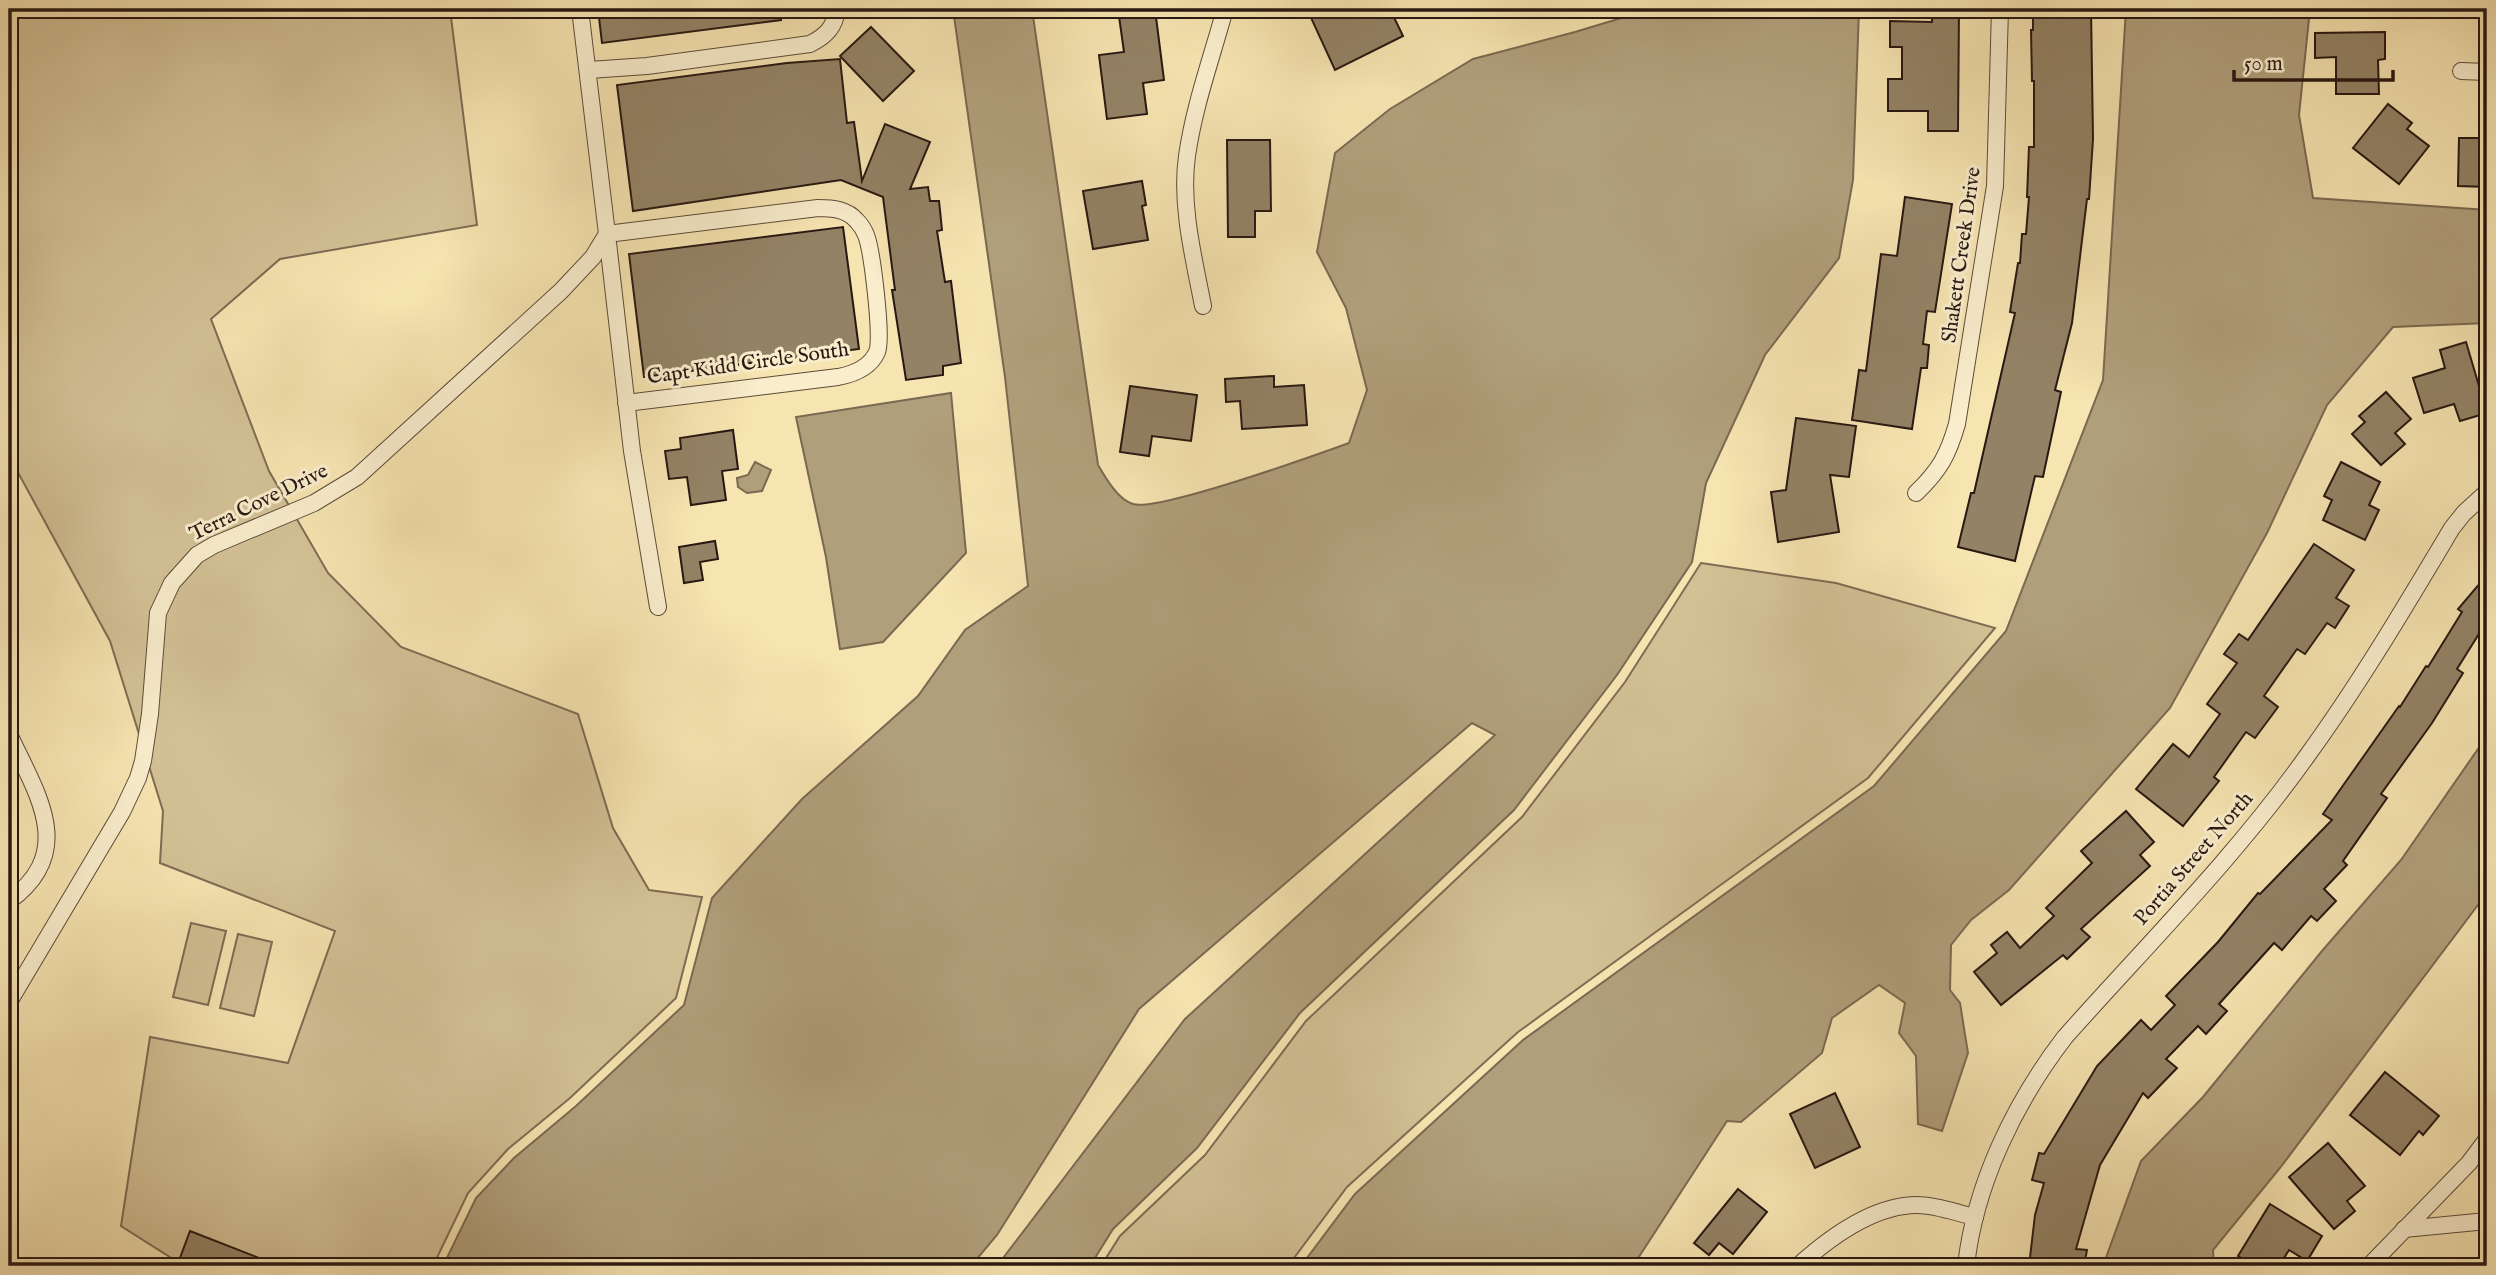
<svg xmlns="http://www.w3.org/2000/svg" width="2496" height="1275" viewBox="0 0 2496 1275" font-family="'IM FELL English',serif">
<rect width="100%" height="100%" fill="#f6e4b1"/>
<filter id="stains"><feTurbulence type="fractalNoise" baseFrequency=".00286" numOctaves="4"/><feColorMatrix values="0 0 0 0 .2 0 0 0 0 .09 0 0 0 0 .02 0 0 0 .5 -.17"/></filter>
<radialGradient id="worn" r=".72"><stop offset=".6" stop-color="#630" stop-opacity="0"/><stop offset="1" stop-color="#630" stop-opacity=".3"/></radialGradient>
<!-- green -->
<g fill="#d3c196" stroke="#7e6c54" stroke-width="2">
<path d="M 9,9 L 450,9 L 477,225 L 280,259 L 211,319 L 269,471 L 328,573 L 401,647 L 578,714 L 613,828 L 649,890 L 702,897 L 676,998 L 570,1098 L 508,1149 L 468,1193 L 433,1266 L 184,1266 L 121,1226 L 150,1037 L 288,1063 L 335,931 L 160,863 L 163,811 L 110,641 L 9,456 Z"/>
<path d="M 1701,563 L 1836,583 L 1995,628 L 1868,778 L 1518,1032 L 1347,1187 L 1288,1266 L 1101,1266 L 1120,1236 L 1205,1155 L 1306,1021 L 1522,817 L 1625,682 Z"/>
<path d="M 191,923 L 226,931 L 208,1005 L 173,997 Z"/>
<path d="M 238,934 L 272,942 L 254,1016 L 220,1008 Z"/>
</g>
<!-- water -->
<g fill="#b09f7b" stroke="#7a6951" stroke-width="2">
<path d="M 953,9 L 1032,9 L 1098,465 C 1105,477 1118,500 1133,504 C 1157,512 1316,455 1349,443 L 1367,390 L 1346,308 L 1317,252 L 1335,153 L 1390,109 L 1473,59 L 1575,32 L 1651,9 L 1859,9 L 1853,180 L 1839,258 L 1765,355 L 1706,483 L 1692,562 L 1617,675 L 1514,810 L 1300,1013 L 1197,1148 L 1113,1229 L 1090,1266 L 997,1266 L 1185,1019 L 1495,735 L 1472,723 L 1139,1009 L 997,1235 L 971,1266 L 443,1266 L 476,1198 L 514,1158 L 576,1106 L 684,1005 L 712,898 L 802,799 L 918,696 L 965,630 L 1028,586 L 1005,377 Z"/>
<path d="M 2126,9 L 2310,9 L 2299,115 L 2313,198 L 2487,210 L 2487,323 L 2393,327 L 2327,405 L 2267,533 L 2170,708 L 2009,890 L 1971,920 L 1951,945 L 1950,990 L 1960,1003 L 1968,1053 L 1942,1131 L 1918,1124 L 1916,1056 L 1899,1033 L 1905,1003 L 1879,985 L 1832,1018 L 1822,1053 L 1741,1122 L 1727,1121 L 1633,1266 L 1301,1266 L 1355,1194 L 1523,1040 L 1874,786 L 2006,631 L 2103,380 Z"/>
<path d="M 951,393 L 966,553 L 883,642 L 840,649 L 826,557 L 796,417 Z"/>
<path d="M 755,462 L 771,470 L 762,491 L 747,493 L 738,487 L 737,478 L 748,475 Z"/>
<path d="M 2487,736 L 2487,893 L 2280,1168 L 2213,1250 L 2214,1266 L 2103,1266 L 2141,1161 L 2203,1097 L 2322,951 L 2401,860 Z"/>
</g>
<!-- building -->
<g fill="#938265" stroke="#281812" stroke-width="2">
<path d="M 598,9 L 781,9 L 781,20 L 602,43 Z"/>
<path d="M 1118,9 L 1155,9 L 1164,80 L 1143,83 L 1147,114 L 1107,119 L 1099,55 L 1124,52 Z"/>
<path d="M 1307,9 L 1390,9 L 1403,36 L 1335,70 Z"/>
<path d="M 1932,9 L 1959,9 L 1958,131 L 1928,131 L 1928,111 L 1888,111 L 1888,79 L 1902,79 L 1902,47 L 1890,47 L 1890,21 L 1932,22 Z"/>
<path d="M 2033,9 L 2091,9 L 2093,139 L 2089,199 L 2087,199 L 2072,323 L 2055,390 L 2061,392 L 2043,477 L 2035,476 L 2015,561 L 1958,547 L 1971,493 L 1974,493 L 2015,313 L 2010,312 L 2018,263 L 2020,263 L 2022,234 L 2026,234 L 2029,197 L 2027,197 L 2029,147 L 2034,147 L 2034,81 L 2032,81 L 2031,30 L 2033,30 Z"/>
<path d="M 871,27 L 914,71 L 883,101 L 840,56 Z"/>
<path d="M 2385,32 L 2385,59 L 2378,60 L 2379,94 L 2336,94 L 2336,57 L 2315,58 L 2315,33 Z"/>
<path d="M 840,59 L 847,123 L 854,122 L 862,181 L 885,124 L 930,142 L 910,189 L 928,187 L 930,201 L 939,201 L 942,230 L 937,231 L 945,282 L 951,281 L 961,363 L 943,366 L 943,375 L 906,380 L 892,290 L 895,290 L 883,197 L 841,180 L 633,211 L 617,85 L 787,63 Z"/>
<path d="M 2388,104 L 2412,123 L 2407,129 L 2429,146 L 2399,184 L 2353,148 Z"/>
<path d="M 2459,138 L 2487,138 L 2487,187 L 2458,186 Z"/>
<path d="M 1227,140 L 1270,140 L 1271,211 L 1255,211 L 1255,237 L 1228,237 Z"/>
<path d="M 1142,181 L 1146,205 L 1142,206 L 1148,240 L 1093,249 L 1083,191 Z"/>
<path d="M 1905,197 L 1952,204 L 1935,312 L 1927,311 L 1923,344 L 1929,345 L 1927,368 L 1921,368 L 1912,429 L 1852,420 L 1859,370 L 1866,371 L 1881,254 L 1897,256 Z"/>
<path d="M 843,227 L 859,349 L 644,377 L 629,254 Z"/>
<path d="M 2466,342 L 2487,413 L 2460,421 L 2454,404 L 2424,413 L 2413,378 L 2445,368 L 2440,350 Z"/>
<path d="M 1274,376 L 1274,387 L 1304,385 L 1307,425 L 1242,429 L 1240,401 L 1226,402 L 1225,379 Z"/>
<path d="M 1130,386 L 1197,395 L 1191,441 L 1152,436 L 1149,456 L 1120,452 Z"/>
<path d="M 2386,392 L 2411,419 L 2395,433 L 2405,444 L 2381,465 L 2352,434 L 2365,422 L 2359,416 Z"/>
<path d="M 1796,418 L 1856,426 L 1849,477 L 1830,475 L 1839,532 L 1778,542 L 1771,492 L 1786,490 Z"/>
<path d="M 733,430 L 738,469 L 722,471 L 726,500 L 691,505 L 687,477 L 669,479 L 665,451 L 681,449 L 680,438 Z"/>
<path d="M 2341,462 L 2380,482 L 2369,505 L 2379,510 L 2365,540 L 2323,520 L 2332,500 L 2324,496 Z"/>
<path d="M 715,541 L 718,559 L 700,562 L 703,580 L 684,583 L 679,547 Z"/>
<path d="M 2314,544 L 2354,570 L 2336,598 L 2349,606 L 2335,628 L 2327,623 L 2305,654 L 2297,649 L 2264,696 L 2278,707 L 2255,738 L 2246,732 L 2214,777 L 2219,781 L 2183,826 L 2136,789 L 2173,744 L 2189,757 L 2220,714 L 2207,704 L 2237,663 L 2224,654 L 2239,634 L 2248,640 Z"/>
<path d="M 2487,575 L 2487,621 L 2457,669 L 2463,673 L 2432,723 L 2381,794 L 2387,798 L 2343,861 L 2347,865 L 2324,889 L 2336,901 L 2317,921 L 2311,916 L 2282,950 L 2274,943 L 2219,1004 L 2227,1011 L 2206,1034 L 2198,1026 L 2166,1059 L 2177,1068 L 2148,1098 L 2143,1093 L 2100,1165 L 2076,1249 L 2087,1250 L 2084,1266 L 2029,1266 L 2035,1215 L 2044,1183 L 2032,1180 L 2039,1153 L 2044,1154 L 2097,1066 L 2141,1020 L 2151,1030 L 2175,1005 L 2166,996 L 2218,942 L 2258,893 L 2260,894 L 2332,820 L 2323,814 L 2399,706 L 2400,707 L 2426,666 L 2428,667 L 2462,612 L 2458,609 Z"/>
<path d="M 2126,811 L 2154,842 L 2140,855 L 2150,866 L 2081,929 L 2090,937 L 2067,959 L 2063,955 L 2001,1005 L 1974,972 L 1997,953 L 1991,945 L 2007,932 L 2020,948 L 2054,916 L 2046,908 L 2092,863 L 2081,851 Z"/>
<path d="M 2385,1072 L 2439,1116 L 2423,1135 L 2419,1131 L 2400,1155 L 2350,1115 Z"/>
<path d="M 1835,1093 L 1860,1147 L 1815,1168 L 1790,1114 Z"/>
<path d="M 2328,1143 L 2365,1186 L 2347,1201 L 2355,1211 L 2334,1229 L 2289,1177 Z"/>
<path d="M 1738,1189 L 1767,1212 L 1733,1254 L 1719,1243 L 1709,1255 L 1694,1243 Z"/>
<path d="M 2270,1204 L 2322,1236 L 2307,1261 L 2289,1250 L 2279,1266 L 2255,1266 L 2238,1256 Z"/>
<path d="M 190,1231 L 277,1265 L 277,1266 L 177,1266 Z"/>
</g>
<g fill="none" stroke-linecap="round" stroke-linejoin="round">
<!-- minor casing -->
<g stroke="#5c4b3a" stroke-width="18">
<g id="minor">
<path d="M 589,70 L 647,66 L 810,44 C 826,36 835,27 837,9"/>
<path d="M 2461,71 L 2487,72"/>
<path d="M 1203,306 C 1194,259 1180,205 1187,156 C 1194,106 1212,57 1225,9"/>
<path d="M 626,403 L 838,377 C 854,374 870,368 877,352 C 883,339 872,250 866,235 C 864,230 861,225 857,221 C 847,209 832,208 818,208 L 607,234 L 632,451 L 658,607"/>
<path d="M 1916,493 C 1940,470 1948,455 1957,424 L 1995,186 L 2000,9"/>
<path d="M 9,734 C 36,793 78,851 9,901"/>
<path d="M 9,1002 L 122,812 L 138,778 L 143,761 L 150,714 L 158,613 L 172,583 L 197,555 L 214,545 L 314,503 L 357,477 L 561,291 L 593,257 L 607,234 L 580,9"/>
<path d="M 2404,1229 L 2487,1221"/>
<path d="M 1798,1266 C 1829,1238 1873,1205 1917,1205 C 1936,1205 1957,1213 1975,1217"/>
<path d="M 1966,1266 C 1975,1184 2015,1102 2065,1037 C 2146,946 2237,855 2307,756 C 2360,683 2406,605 2452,528 L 2464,513 L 2487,492"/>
<path d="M 2369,1266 L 2469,1163 L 2487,1139"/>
</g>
</g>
<!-- minor -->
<use href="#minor" stroke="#f9edcc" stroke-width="16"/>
</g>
<g text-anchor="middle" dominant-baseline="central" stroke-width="6" stroke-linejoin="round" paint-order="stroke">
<!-- street labels -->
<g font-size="21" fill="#281812" stroke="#f9edcc">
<text transform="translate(1962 255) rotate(-82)">Shakett Creek Drive</text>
<text transform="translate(748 364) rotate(-8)">Capt Kidd Circle South</text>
<text transform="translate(259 503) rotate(-26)">Terra Cove Drive</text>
<text transform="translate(2194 859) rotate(-49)">Portia Street North</text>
</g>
</g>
<!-- margin -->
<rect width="2496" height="1275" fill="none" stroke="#f6e4b1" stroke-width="35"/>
<rect x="10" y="10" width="2475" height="1254" fill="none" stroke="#281812" stroke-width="3.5"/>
<rect x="18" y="18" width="2461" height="1240" fill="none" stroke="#281812" stroke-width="2"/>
<!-- scale -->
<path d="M2234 70v10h159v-10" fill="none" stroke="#281812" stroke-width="3.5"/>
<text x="2244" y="70" font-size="21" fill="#281812" stroke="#f9edcc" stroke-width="5" paint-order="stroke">50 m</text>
<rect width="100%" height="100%" filter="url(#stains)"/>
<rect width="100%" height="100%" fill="url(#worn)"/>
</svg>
